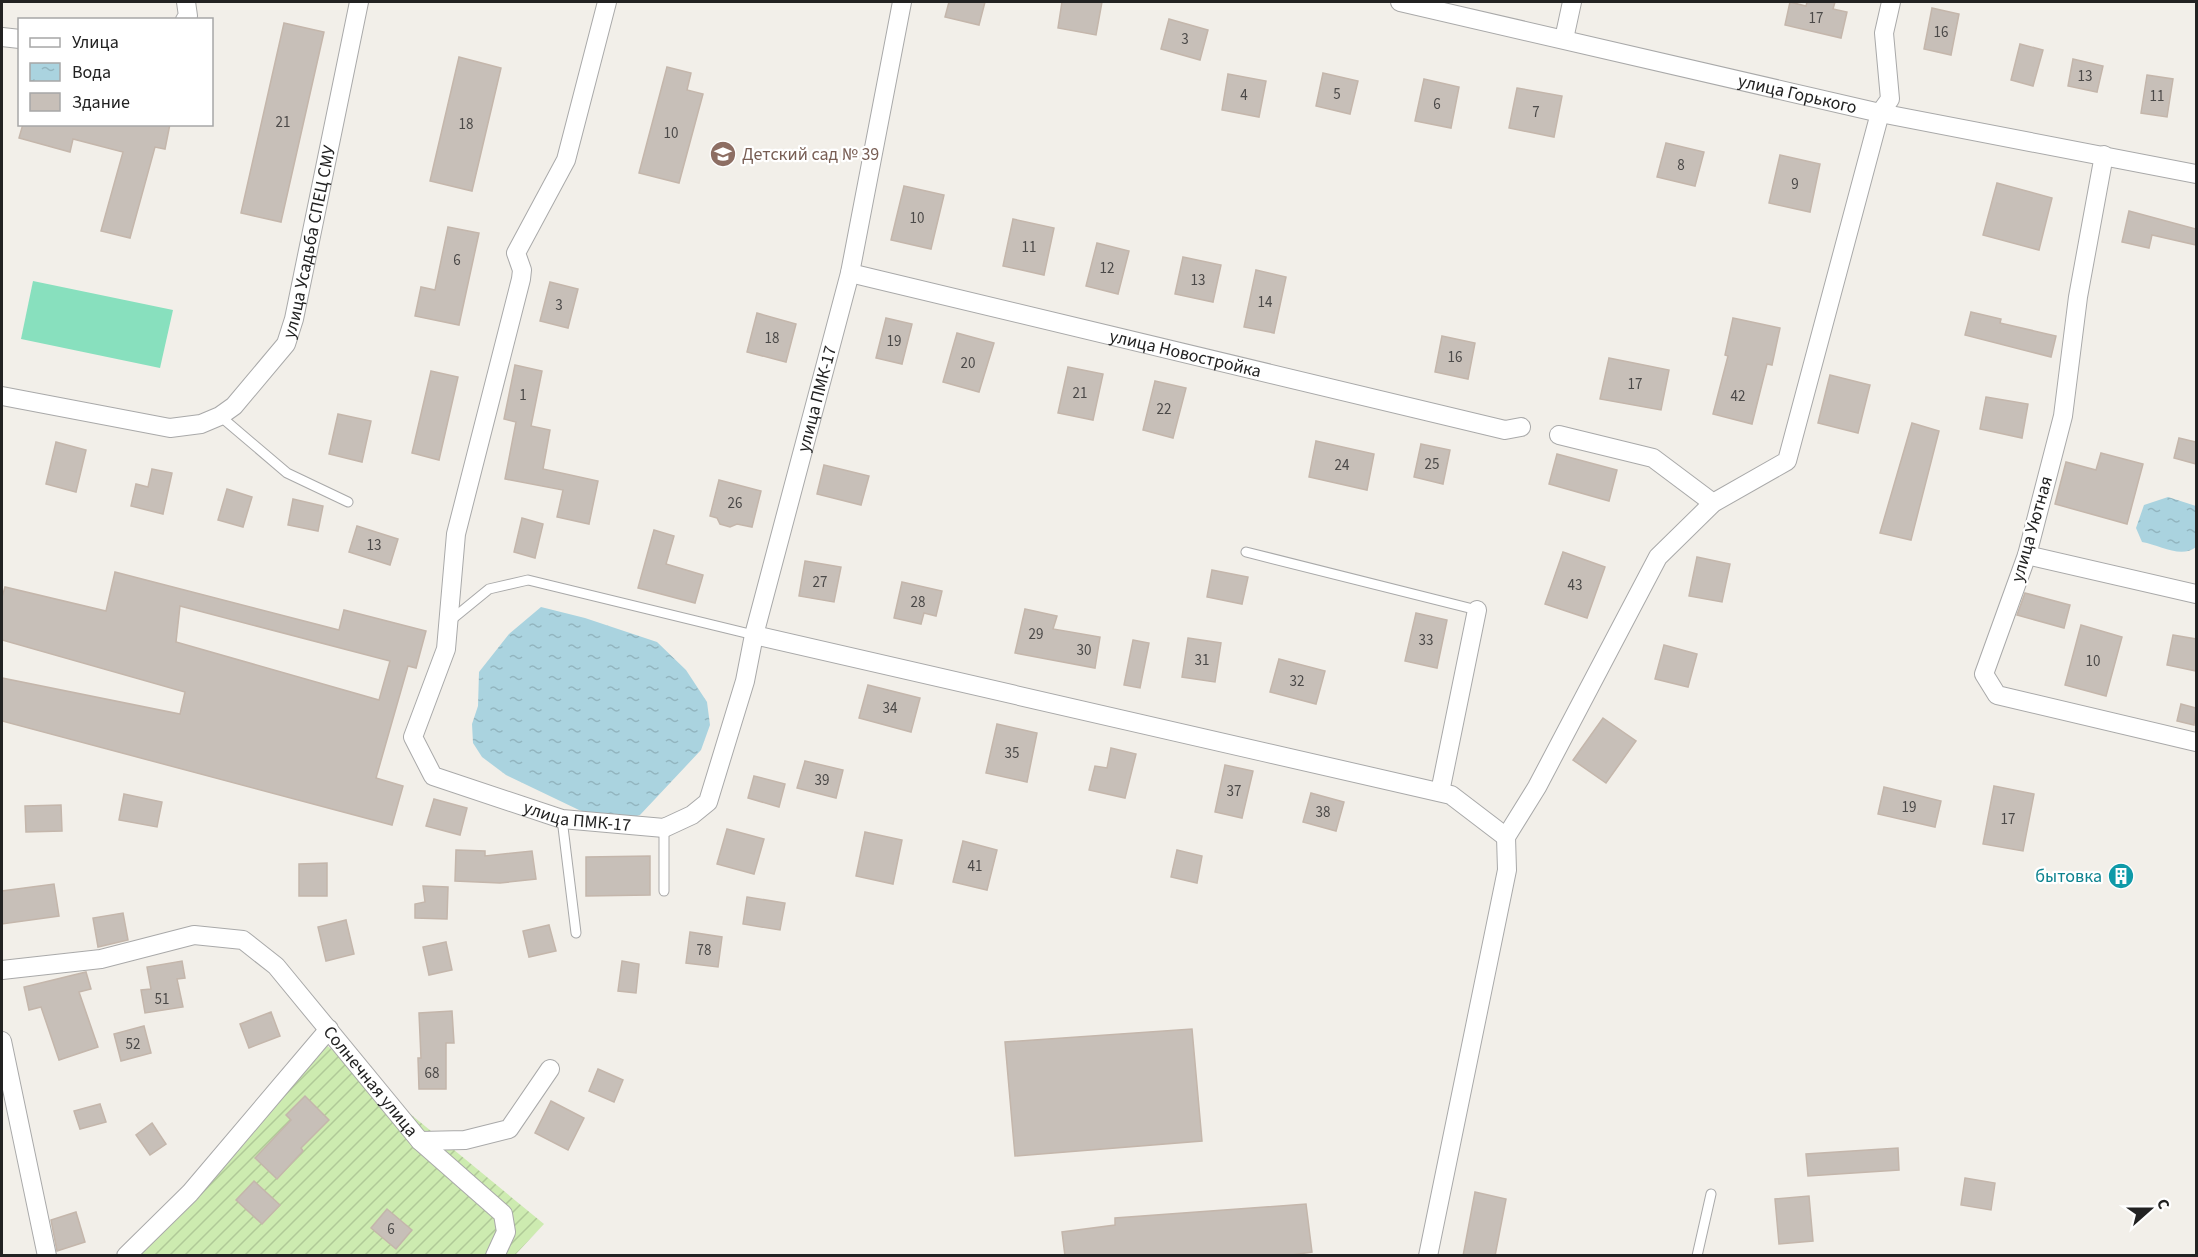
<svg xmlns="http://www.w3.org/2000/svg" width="2198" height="1257" viewBox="0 0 2198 1257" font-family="'Source Sans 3',sans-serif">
<defs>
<pattern id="garden-furrows" width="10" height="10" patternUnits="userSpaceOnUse" patternTransform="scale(1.5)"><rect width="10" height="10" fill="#cdebb0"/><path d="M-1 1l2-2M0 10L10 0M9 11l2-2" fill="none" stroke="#b0c997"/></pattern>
<pattern id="water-ripples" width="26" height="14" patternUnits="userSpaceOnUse" patternTransform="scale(1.5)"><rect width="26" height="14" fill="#aad3df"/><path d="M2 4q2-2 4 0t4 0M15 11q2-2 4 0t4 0" fill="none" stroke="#92b5bf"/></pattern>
</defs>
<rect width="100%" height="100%" fill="#f2efe9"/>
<!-- garden -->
<path fill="url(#garden-furrows)" d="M 324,1043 L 544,1224 L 515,1255 L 128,1256 Z"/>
<!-- pitch -->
<path fill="#88e0be" d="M 33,281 L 173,310 L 160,368 L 21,339 Z"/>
<!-- water -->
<g fill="url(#water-ripples)">
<path d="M 2168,497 L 2196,506 L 2196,547 C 2181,559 2160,545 2142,542 L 2136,528 L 2144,505 Z"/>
<path d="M 541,607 L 585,618 L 657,642 L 686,670 L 707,702 L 710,725 L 701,750 L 640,815 L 624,820 L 603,818 L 579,810 L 506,775 L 482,757 L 473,743 L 472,724 L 478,706 L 479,672 L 509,634 Z"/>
</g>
<!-- building -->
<g fill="#c7bfb8" stroke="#c4b6ab" stroke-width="1.5" fill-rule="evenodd">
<path d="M 949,2 L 985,2 L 979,25 L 945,17 Z"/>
<path d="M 1062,2 L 1102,2 L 1096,35 L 1058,28 Z"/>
<path d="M 1790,2 L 1806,6 L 1807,2 L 1835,2 L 1833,9 L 1847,12 L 1841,38 L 1785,25 Z"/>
<path d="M 1932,8 L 1959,14 L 1951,55 L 1924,49 Z"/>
<path d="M 1169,19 L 1208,30 L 1200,60 L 1161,49 Z"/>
<path d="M 284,23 L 324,32 L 281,222 L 241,213 Z"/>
<path d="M 2020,44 L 2043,50 L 2033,86 L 2011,80 Z"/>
<path d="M 459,57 L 501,68 L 472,191 L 430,181 Z"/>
<path d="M 2073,59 L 2103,66 L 2097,92 L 2068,86 Z"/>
<path d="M 667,67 L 691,73 L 687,90 L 703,94 L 679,183 L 639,173 Z"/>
<path d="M 1323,73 L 1358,81 L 1350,114 L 1316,106 Z"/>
<path d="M 1228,74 L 1266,81 L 1259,117 L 1222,110 Z"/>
<path d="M 2147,75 L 2173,79 L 2167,117 L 2141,113 Z"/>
<path d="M 1424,79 L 1459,87 L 1451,128 L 1415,121 Z"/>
<path d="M 1517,88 L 1562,96 L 1554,137 L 1509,128 Z"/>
<path d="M 23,124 L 170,124 L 165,149 L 155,147 L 130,238 L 101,231 L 123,152 L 73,139 L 70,152 L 19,138 Z"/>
<path d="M 1666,143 L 1704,152 L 1695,186 L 1657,177 Z"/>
<path d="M 1780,155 L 1820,164 L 1810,212 L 1769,203 Z"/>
<path d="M 1997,183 L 2052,198 L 2039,250 L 1983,235 Z"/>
<path d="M 904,186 L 944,195 L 931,249 L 891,240 Z"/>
<path d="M 2129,211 L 2196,229 L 2196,245 L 2152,235 L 2149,248 L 2122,242 Z"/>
<path d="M 1013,219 L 1054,228 L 1044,275 L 1003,266 Z"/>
<path d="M 448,227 L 479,233 L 459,325 L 415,316 L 421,287 L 435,290 Z"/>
<path d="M 1097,243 L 1129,251 L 1118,294 L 1086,286 Z"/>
<path d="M 1183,257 L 1221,265 L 1213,302 L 1175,294 Z"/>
<path d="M 1256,270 L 1286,277 L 1274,333 L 1244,327 Z"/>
<path d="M 550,282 L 578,289 L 568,328 L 540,321 Z"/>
<path d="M 1971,312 L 2001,319 L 2000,323 L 2056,336 L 2051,357 L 1965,335 Z"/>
<path d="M 757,313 L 796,324 L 786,362 L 747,352 Z"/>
<path d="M 886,318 L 912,324 L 902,364 L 876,358 Z"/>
<path d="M 1733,318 L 1780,328 L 1772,365 L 1767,364 L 1752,424 L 1713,414 L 1728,356 L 1725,355 Z"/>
<path d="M 957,333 L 994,343 L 979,392 L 943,382 Z"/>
<path d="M 1442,336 L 1475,343 L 1468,379 L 1435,372 Z"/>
<path d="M 1609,358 L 1669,370 L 1661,410 L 1600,399 Z"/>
<path d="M 515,365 L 542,371 L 531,426 L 550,430 L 543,469 L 598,481 L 589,524 L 557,517 L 563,490 L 505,479 L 516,422 L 504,419 Z"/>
<path d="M 1068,367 L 1103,374 L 1093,420 L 1058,413 Z"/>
<path d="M 431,371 L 458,377 L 439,460 L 412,453 Z"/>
<path d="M 1830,375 L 1870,385 L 1858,433 L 1818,423 Z"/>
<path d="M 1155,381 L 1186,388 L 1173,438 L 1143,430 Z"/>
<path d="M 1986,397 L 2028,404 L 2022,438 L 1980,429 Z"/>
<path d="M 338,414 L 371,421 L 362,462 L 329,454 Z"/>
<path d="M 1912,423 L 1939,431 L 1911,540 L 1880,533 Z"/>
<path d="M 2179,438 L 2196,442 L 2196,464 L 2174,458 Z"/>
<path d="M 1316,441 L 1374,454 L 1367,490 L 1309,477 Z"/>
<path d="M 56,442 L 86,450 L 76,492 L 46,484 Z"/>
<path d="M 1421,444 L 1450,450 L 1443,484 L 1414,477 Z"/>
<path d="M 2101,453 L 2143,464 L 2127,524 L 2055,504 L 2066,462 L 2096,470 Z"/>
<path d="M 1557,454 L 1617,470 L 1609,501 L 1549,484 Z"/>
<path d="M 824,465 L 869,476 L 861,505 L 817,494 Z"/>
<path d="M 152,469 L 172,473 L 163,514 L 131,506 L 136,484 L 148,487 Z"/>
<path d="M 719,480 L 761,491 L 752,527 L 737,524 L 730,527 L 720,524 L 717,518 L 710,516 Z"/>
<path d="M 227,489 L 252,497 L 243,527 L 218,520 Z"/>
<path d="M 293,499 L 323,506 L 318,531 L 288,525 Z"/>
<path d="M 522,518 L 543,524 L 535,558 L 514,552 Z"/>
<path d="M 357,526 L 398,539 L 390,565 L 349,552 Z"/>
<path d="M 654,530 L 674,536 L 666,564 L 703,575 L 695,603 L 638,588 Z"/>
<path d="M 1563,552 L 1605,567 L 1587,618 L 1545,604 Z"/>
<path d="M 1697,557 L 1730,564 L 1722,602 L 1689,596 Z"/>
<path d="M 805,561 L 841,567 L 834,602 L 799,596 Z"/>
<path d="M 1212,570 L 1248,577 L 1242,604 L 1207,597 Z"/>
<path d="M 115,572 L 339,630 L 344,610 L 426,631 L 416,668 L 408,666 L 376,778 L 403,786 L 392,825 L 2,721 L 2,678 L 180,714 L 185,692 L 2,640 L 2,597 L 5,587 L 106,611 ZM 180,606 L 390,661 L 379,700 L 176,642 Z"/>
<path d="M 902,582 L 942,591 L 936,616 L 924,613 L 921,624 L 894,618 Z"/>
<path d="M 2025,593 L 2070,605 L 2064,628 L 2017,615 Z"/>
<path d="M 1025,609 L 1057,616 L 1053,629 L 1100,637 L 1095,668 L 1015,653 Z"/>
<path d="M 1416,613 L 1447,620 L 1437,668 L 1405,661 Z"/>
<path d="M 2081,625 L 2122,637 L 2106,696 L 2065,685 Z"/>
<path d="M 2173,635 L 2196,639 L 2196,671 L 2167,665 Z"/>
<path d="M 1188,638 L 1221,643 L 1215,682 L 1182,677 Z"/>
<path d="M 1133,640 L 1149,643 L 1140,688 L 1124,685 Z"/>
<path d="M 1664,645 L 1697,654 L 1688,687 L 1655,679 Z"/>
<path d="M 1279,659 L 1325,671 L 1316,704 L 1270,692 Z"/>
<path d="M 868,685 L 920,698 L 911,732 L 859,718 Z"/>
<path d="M 2181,704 L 2196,708 L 2194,725 L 2177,721 Z"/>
<path d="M 1603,718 L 1636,741 L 1606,783 L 1573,760 Z"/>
<path d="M 997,724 L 1037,733 L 1027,782 L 986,773 Z"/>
<path d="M 1111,748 L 1136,754 L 1125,798 L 1089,790 L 1095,766 L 1107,768 Z"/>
<path d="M 805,761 L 843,770 L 836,798 L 797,788 Z"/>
<path d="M 1225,765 L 1253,771 L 1242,818 L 1215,812 Z"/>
<path d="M 754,776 L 785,784 L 779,807 L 748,798 Z"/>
<path d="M 1994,786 L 2034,794 L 2023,851 L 1983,844 Z"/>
<path d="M 1884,787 L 1941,801 L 1935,827 L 1878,814 Z"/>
<path d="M 1311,793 L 1344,802 L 1336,831 L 1303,822 Z"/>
<path d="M 124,794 L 162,802 L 157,827 L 119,820 Z"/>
<path d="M 434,799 L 467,808 L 460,835 L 426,826 Z"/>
<path d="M 61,805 L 62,831 L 26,832 L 25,806 Z"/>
<path d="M 727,829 L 764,839 L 754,874 L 717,864 Z"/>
<path d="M 865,832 L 902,840 L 893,884 L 856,876 Z"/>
<path d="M 963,841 L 997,850 L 987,890 L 953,882 Z"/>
<path d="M 456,850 L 485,851 L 485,856 L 532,851 L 536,879 L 500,883 L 455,881 Z"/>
<path d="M 1177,850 L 1202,856 L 1197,883 L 1171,877 Z"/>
<path d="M 650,856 L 650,895 L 586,896 L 586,857 Z"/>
<path d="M 327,863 L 327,896 L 299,896 L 299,864 Z"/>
<path d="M 54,884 L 59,916 L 2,924 L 2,891 Z"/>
<path d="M 423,886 L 448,887 L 447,919 L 415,918 L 415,904 L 425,902 Z"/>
<path d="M 747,897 L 785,903 L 780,930 L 743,924 Z"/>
<path d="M 123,913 L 128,940 L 98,947 L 93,918 Z"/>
<path d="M 346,920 L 354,954 L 326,961 L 318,927 Z"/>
<path d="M 549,925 L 556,951 L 529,957 L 523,931 Z"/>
<path d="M 690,932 L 722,937 L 718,967 L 686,963 Z"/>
<path d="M 446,942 L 452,970 L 429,975 L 423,947 Z"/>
<path d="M 182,961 L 185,978 L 177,979 L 183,1007 L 145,1013 L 141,990 L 151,989 L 147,967 Z"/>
<path d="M 622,961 L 639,964 L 636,993 L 618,991 Z"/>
<path d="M 86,972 L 91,989 L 79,992 L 98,1047 L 59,1060 L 41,1007 L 29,1010 L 24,987 Z"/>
<path d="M 452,1011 L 454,1043 L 446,1043 L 446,1089 L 419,1089 L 418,1058 L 421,1058 L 419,1013 Z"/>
<path d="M 271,1012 L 280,1036 L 249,1048 L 240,1024 Z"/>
<path d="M 144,1026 L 151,1053 L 121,1061 L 114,1034 Z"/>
<path d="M 1192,1029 L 1202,1141 L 1015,1156 L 1005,1042 Z"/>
<path d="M 598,1069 L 623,1080 L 614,1102 L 589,1091 Z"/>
<path d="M 305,1096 L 329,1120 L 301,1148 L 303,1151 L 277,1179 L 255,1158 L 291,1120 L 286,1115 Z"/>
<path d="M 551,1101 L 584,1118 L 568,1150 L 535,1133 Z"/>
<path d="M 100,1104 L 106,1122 L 80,1129 L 74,1111 Z"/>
<path d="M 152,1123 L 166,1144 L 150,1155 L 136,1135 Z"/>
<path d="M 1898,1148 L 1899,1170 L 1808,1176 L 1806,1154 Z"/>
<path d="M 1965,1178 L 1995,1183 L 1991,1210 L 1961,1205 Z"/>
<path d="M 254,1181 L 280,1205 L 262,1224 L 236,1200 Z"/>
<path d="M 1475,1192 L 1506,1199 L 1495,1256 L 1463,1256 Z"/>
<path d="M 1809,1196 L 1813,1241 L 1779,1244 L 1775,1199 Z"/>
<path d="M 1306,1204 L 1312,1252 L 1285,1256 L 1065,1256 L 1062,1232 L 1115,1225 L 1115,1218 Z"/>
<path d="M 387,1209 L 412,1230 L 396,1249 L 371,1228 Z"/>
<path d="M 76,1212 L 85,1242 L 57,1251 L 51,1220 Z"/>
</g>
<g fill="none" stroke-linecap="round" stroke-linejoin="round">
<!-- lane casing -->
<g stroke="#a9a9a9" stroke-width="11">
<g id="lane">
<path d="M 220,416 L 287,473 L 348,502"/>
<path d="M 1246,552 L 1477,610"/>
<path d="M 451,620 L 489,589 L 528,580 L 754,635"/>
<path d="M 562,819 L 576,933"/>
<path d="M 664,891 L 664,828"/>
<path d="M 1697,1256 L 1711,1194"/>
</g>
</g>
<!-- street casing -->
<g stroke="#a9a9a9" stroke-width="20">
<g id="street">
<path id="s1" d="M 607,2 L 566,160 L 516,253 L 522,270 L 521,279 L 456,534 L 446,649 L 413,737 L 433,776 L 562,819 L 664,828 L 692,815 L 708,802 L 745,681 L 754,635 L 850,273 L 902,2"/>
<path id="s2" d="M 1400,2 L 1880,113 L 2196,174"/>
<path d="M 185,20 L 188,16 L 186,2"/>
<path d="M 2,37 L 20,39"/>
<path d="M 1564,39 L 1572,2"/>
<path d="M 2104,155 L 2078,297 L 2063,416 L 2027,555 L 1984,674 L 1997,695 L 2196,742"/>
<path id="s3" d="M 850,273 L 1505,430 L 1521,427"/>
<path id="s4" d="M 2,396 L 170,428 L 201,424 L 220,416 L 234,406 L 286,344 L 294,319 L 359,2"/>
<path d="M 1559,435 L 1653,458 L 1713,503"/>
<path d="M 2027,555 L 2196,594"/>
<path d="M 754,635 L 1451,795 L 1506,837"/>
<path d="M 1440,792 L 1477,610"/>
<path id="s5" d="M 2,970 L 101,959 L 194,935 L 243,940 L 276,966 L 420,1141 L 503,1214 L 506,1232 L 495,1256"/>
<path d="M 2,1041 L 47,1256"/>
<path d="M 420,1141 L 465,1140 L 509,1129 L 550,1069"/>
<path d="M 126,1256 L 190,1193 L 329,1029"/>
<path d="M 1428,1256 L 1507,870 L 1506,837 L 1537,787 L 1658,557 L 1713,503 L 1787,461 L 1880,113 L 1890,99 L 1884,33 L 1891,2"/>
</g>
</g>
<!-- lane -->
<use href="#lane" stroke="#fff" stroke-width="9"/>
<!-- street -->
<use href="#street" stroke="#fff" stroke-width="18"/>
</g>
<!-- icons -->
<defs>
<g id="school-disc" transform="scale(1.35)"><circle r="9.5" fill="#8d6e63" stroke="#fff"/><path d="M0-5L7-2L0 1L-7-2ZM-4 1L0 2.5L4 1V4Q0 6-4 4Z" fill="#fff"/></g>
<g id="building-disc" transform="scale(1.35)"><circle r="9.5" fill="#0f9aa8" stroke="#fff"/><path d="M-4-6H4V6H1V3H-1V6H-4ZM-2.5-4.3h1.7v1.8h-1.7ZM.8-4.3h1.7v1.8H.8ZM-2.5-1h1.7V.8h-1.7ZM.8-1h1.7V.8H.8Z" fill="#fff"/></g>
</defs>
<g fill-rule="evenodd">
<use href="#school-disc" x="723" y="154"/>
<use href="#building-disc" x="2121" y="876"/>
</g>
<g text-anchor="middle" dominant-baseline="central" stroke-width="4.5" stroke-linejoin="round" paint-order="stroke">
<!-- number labels -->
<g font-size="15" fill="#4b4948">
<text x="1816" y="18">17</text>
<text x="1941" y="32">16</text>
<text x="1185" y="39">3</text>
<text x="2085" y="76">13</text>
<text x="1337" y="94">5</text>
<text x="1244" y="95">4</text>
<text x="2157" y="96">11</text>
<text x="1437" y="104">6</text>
<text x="1536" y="112">7</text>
<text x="283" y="122">21</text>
<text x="466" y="124">18</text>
<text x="671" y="133">10</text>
<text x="1681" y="165">8</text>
<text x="1795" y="184">9</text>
<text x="917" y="218">10</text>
<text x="1029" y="247">11</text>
<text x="457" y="260">6</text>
<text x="1107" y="268">12</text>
<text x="1198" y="280">13</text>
<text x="1265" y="302">14</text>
<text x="559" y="305">3</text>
<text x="772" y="338">18</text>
<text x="894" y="341">19</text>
<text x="1455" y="357">16</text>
<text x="968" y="363">20</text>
<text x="1635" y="384">17</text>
<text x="1080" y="393">21</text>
<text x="523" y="395">1</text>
<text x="1738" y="396">42</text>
<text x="1164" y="409">22</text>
<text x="1432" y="464">25</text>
<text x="1342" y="465">24</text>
<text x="735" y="503">26</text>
<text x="374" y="545">13</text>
<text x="820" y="582">27</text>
<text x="1575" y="585">43</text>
<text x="918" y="602">28</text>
<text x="1036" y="634">29</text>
<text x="1426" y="640">33</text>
<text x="1084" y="650">30</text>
<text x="1202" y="660">31</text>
<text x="2093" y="661">10</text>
<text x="1297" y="681">32</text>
<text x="890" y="708">34</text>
<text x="1012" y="753">35</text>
<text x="822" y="780">39</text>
<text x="1234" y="791">37</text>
<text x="1909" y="807">19</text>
<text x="1323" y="812">38</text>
<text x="2008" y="819">17</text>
<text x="975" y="866">41</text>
<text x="704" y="950">78</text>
<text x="162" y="999">51</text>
<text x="133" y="1044">52</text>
<text x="432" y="1073">68</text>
<text x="391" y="1229">6</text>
</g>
<!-- street labels -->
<g font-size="18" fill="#222" stroke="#fff">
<text stroke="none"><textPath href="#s2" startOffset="408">улица Горького</textPath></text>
<text stroke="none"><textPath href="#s4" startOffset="426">улица Усадьба СПЕЦ СМУ</textPath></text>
<text stroke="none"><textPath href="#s3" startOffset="345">улица Новостройка</textPath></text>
<text stroke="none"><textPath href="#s1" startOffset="1520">улица ПМК-17</textPath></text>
<text transform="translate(2032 529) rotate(-74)">улица Уютная</text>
<text stroke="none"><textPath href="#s1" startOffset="963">улица ПМК-17</textPath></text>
<text stroke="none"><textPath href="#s5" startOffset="436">Солнечная улица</textPath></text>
</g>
<!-- education labels -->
<g font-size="18" fill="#785e54" stroke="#fff" text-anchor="start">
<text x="742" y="154">Детский сад № 39</text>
</g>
<!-- culture labels -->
<g font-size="18" fill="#0d838f" stroke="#fff" text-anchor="end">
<text x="2102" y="876">бытовка</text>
</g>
</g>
<!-- border -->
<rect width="2198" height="1257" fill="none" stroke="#222222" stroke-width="6"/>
<!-- legend -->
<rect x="18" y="18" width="195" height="108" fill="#ffffff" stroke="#a7a7a7" stroke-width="1.5"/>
<rect x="30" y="38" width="30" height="9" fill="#ffffff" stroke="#a7a7a7" stroke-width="1.5"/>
<text x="72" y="48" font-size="18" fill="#222222">Улица</text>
<rect x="30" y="63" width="30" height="18" fill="url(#water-ripples)" stroke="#a7a7a7" stroke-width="1.5"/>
<text x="72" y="78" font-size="18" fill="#222222">Вода</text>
<rect x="30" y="93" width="30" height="18" fill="#c7bfb8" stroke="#a7a7a7" stroke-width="1.5"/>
<text x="72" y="108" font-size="18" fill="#222222">Здание</text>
<!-- north arrow -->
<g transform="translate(2150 1209) rotate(69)" stroke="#ffffff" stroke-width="4.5" paint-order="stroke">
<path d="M0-4.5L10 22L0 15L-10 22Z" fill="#222222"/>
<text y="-9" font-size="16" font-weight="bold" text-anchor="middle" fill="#222222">С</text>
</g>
</svg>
